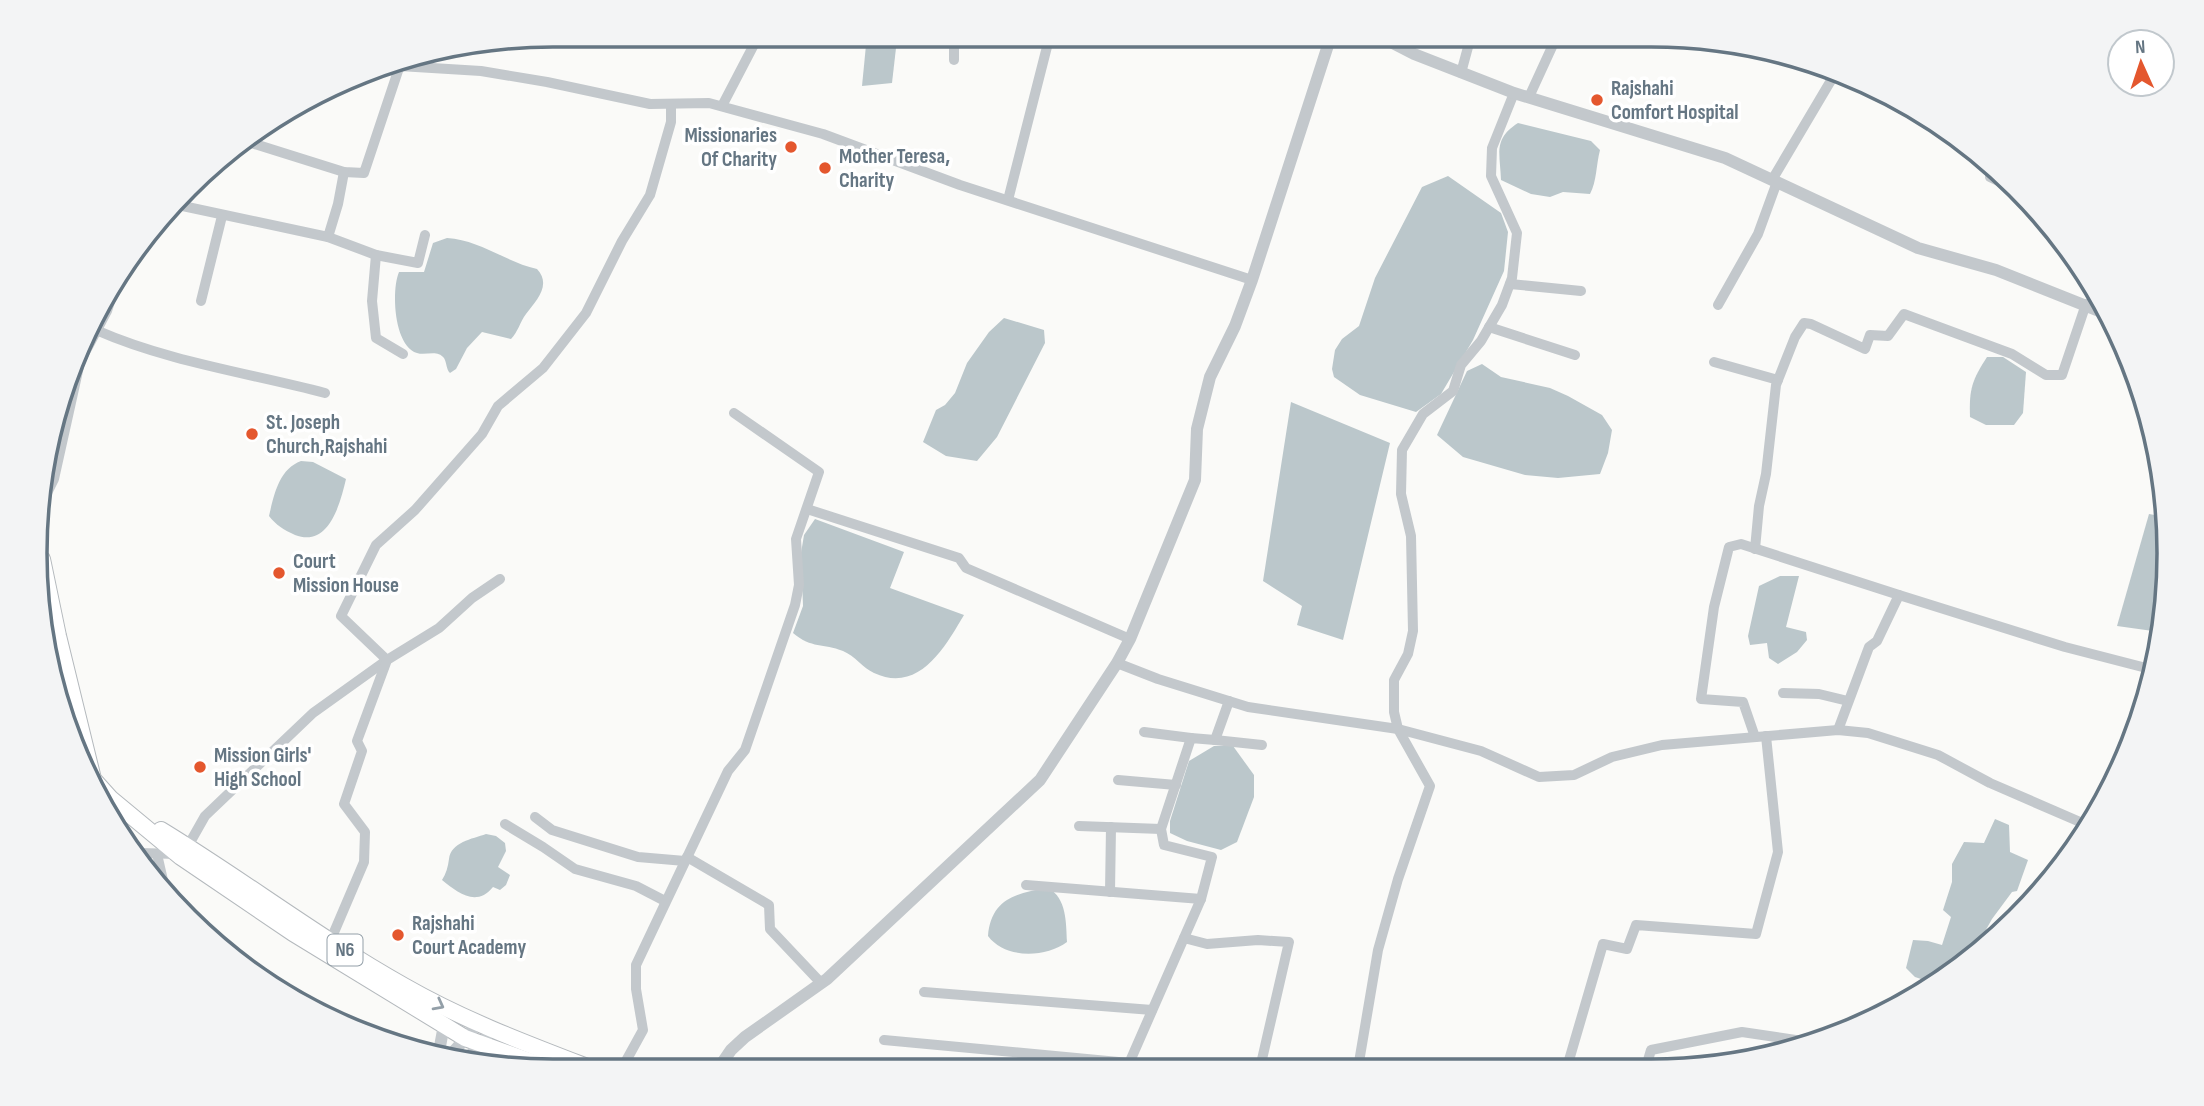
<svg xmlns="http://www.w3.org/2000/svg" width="2204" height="1106" viewBox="0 0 2204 1106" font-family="'Sofia Sans Condensed',sans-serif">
<rect width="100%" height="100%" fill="#fafaf8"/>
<!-- water -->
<g fill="#bbc7cb">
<path d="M 867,35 L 894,35 L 896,48 L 892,83 L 862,86 Z"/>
<path d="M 1518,123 L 1591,141 L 1600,150 C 1596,165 1597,181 1590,194 L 1563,192 L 1550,197 L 1531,194 L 1501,180 C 1500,153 1493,139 1518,123 Z"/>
<path d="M 1448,176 L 1501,213 L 1508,232 L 1504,271 L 1473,340 L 1441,394 L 1416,412 L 1360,395 L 1334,377 L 1332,369 L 1335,350 L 1342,339 L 1359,326 L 1375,278 L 1422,187 Z"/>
<path d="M 447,238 C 480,240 506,262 537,269 C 552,285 536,301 526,314 C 520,322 518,332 511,339 L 482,332 L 467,348 L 456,369 L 450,373 C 446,369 447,363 444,358 C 437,349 426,356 417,353 C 394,346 391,291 399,272 L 424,272 L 433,243 Z"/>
<path d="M 1004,318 L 1044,330 L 1045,343 L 997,437 L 977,461 L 946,456 L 923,442 L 936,410 L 945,405 L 955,393 L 967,363 L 989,332 Z"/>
<path d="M 1987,357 L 2003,357 L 2026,372 L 2023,413 L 2014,425 L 1986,425 L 1970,417 C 1969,389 1972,380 1987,357 Z"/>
<path d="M 1482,364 L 1501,377 L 1550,388 L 1568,396 L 1602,415 L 1612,430 L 1608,453 L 1600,474 L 1558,478 L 1525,475 L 1463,457 L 1437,435 L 1467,371 Z"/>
<path d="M 1291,402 L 1390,443 L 1343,640 L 1297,625 L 1302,606 L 1263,581 Z"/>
<path d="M 301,461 L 313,462 L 346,479 C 340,504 329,548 295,535 C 284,530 276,525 269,516 C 274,495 279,469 301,461 Z"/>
<path d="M 2149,514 L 2166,517 L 2168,586 L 2160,632 L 2117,626 Z"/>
<path d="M 815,519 L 904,552 L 890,588 L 964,615 C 945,647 919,694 874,673 C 863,668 855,656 843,651 C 823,643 812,649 793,633 L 803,606 L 801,553 L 804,535 Z"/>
<path d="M 1780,576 L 1799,576 L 1786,627 L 1806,632 L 1807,640 L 1797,652 L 1778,664 L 1769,658 L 1767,643 L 1750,645 L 1748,636 L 1759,586 Z"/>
<path d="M 1214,746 L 1233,746 L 1254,775 L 1254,797 L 1237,842 L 1221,850 L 1187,841 L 1170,833 L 1170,821 L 1189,761 Z"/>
<path d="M 1995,819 L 2009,825 L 2010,852 L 2028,860 L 2017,891 L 2012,892 L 1992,919 L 1978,944 L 1963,961 L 1962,967 L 1933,983 L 1915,977 L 1906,968 L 1913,940 L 1928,941 L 1942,945 L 1951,917 L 1943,910 L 1952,882 L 1952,864 L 1964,842 L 1984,843 Z"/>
<path d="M 486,834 L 496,836 L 505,843 L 506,851 L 498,867 L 510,875 L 506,885 L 500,890 L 493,887 C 476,908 457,892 442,880 C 446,874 448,867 449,859 C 451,842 472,839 486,834 Z"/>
<path d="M 1048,888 C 1067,898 1066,923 1067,942 C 1045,958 1005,959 988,936 C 991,899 1016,893 1048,888 Z"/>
</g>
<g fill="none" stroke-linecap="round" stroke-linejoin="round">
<!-- trunk casing -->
<g stroke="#b4b9bd" stroke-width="18">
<g id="trunk">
<path d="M 42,559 L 58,636 L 93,779 L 111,799 L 181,857 L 293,933 L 465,1038 L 554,1070"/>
<path d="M 161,830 C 243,880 320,939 404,986 C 465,1021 530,1045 595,1070"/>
</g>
</g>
<!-- minor -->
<g stroke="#c3c8cc" stroke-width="10">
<path d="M 954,35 L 954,60"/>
<path d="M 383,65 L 481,71 L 547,82 L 650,104 L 709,103 L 823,134 L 960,185 L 1252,280"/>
<path d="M 1461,73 L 1471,36"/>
<path d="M 1529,97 L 1557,36"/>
<path d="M 722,106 L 759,35"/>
<path d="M 242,140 L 344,172 L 364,173 L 400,65"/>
<path d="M 1990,177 L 2017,190"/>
<path d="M 1772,180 L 1836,72"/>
<path d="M 1008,200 L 1050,35"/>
<path d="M 178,205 L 328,237 L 338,204 L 344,172"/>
<path d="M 328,237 L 376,255 L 418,263 L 425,235"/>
<path d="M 376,255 L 372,301 L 376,338 L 403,354"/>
<path d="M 1510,284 L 1581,291"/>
<path d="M 201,301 L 222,216"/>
<path d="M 1718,305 L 1758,234 L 1777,182"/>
<path d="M 2092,307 L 2097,290"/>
<path d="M 1489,327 L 1575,355"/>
<path d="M 96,330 C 169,362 249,373 325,393"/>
<path d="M 1714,362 L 1778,380"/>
<path d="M 43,501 L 54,479 L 80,362 L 107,311 L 121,267"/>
<path d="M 807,509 L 959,558 L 966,568 L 1130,639"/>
<path d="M 1755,549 L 1759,506 L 1766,474 L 1776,385 L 1795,337 L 1804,323 L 1811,324 L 1865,349 L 1870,335 L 1888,336 L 1904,314 L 2012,354 L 2046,375 L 2062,375 L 2086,304"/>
<path d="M 1117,663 L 1158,679 L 1248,707 L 1398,729 L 1481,751 L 1539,777 L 1574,775 L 1612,757 L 1662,745 L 1838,730 L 1868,733 L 1938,755 L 1990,783 L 2087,825"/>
<path d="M 1783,693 L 1819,694 L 1848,701"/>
<path d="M 1838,730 L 1869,647 L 1877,641 L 1899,595 L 2065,647 L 2154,670"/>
<path d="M 1144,732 L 1191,738"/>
<path d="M 1755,737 L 1743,702 L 1701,699 L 1714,607 L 1729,547 L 1741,544 L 1899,595"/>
<path d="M 1215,740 L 1262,745"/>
<path d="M 1118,780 L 1176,785"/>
<path d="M 535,817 L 552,830 L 638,857 L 685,861"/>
<path d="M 505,824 L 543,847 L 575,869 L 636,886 L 665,901"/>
<path d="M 1079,826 L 1161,829"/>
<path d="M 139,853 L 178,854 L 188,846 L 205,816 L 313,713 L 387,660 L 341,616 L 376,545 L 415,510 L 482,434 L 498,406 L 543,368 L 586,313 L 622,241 L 650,195 L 671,122 L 671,104"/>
<path d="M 157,854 L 165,889"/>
<path d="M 687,857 L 769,905 L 770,929 L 821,983"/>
<path d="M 1026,885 L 1201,899"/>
<path d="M 1110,892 L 1111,827"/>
<path d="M 1184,938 L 1207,944 L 1258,940 L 1289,942 L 1260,1068"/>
<path d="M 329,944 L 364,862 L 365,832 L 344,804 L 362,751 L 357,741 L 387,660 L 439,628 L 472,598 L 500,579"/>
<path d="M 924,992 L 1152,1010"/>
<path d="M 884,1040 L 1129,1063"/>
<path d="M 1567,1067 L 1603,944 L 1627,949 L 1636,925 L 1756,934 L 1778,852 L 1766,736"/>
<path d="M 1646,1067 L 1651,1050 L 1742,1032 L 1809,1042"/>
<path d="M 1127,1068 L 1201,899 L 1212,857 L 1164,845 L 1161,829 L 1191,738 L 1215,740 L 1229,701"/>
<path d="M 1358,1068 L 1378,950 L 1398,879 L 1430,786 L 1398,729 L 1394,712 L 1394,680 L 1408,654 L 1413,631 L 1411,536 L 1401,494 L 1402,450 L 1423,414 L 1453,391 L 1461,365 L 1481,341 L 1502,305 L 1512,278 L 1517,233 L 1491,176 L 1492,148 L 1514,93"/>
<path d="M 621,1070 L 643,1030 L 636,989 L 636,965 L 728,771 L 745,750 L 795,605 L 799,585 L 796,539 L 819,472 L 734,413"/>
</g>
<!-- tertiary -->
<g stroke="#c3c8cc" stroke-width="12">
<path d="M 1379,36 L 1414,54 L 1514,93 L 1725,158 L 1918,248 L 1996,270 L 2109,315"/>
<path d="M 438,1057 L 444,1025"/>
<path d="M 448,1058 L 471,1032"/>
<path d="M 465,1061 L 486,1039"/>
<path d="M 480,1063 L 502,1051"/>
<path d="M 718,1069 L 731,1050 L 745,1037 L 827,979 L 1040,780 L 1117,663 L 1130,639 L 1195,480 L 1197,429 L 1210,377 L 1235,326 L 1252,280 L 1331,36"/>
</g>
<!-- trunk -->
<use href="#trunk" stroke="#fff" stroke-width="16"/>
</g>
<!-- one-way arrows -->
<defs><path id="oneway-chevron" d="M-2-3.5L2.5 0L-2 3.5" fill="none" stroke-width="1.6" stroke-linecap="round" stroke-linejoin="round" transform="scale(1.75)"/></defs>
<use stroke="#939fa8" href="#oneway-chevron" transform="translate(439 1005) rotate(28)"/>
<!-- markers -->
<g fill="#e4572e" stroke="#fff" stroke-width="2.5">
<circle cx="1597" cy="100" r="7"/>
<circle cx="791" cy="147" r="7"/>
<circle cx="825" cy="168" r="7"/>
<circle cx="252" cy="434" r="7"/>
<circle cx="279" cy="573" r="7"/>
<circle cx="200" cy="767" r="7"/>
<circle cx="398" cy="935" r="7"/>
</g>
<g text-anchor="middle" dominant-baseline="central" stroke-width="7" stroke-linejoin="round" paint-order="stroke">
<!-- shield labels -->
<rect fill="#fff" stroke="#939fa8" stroke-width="2" x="327.5" y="934.5" width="35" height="31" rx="5"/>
<g font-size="19" font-weight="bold" fill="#657683">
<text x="345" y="950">N6</text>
</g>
<!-- poi labels -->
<g font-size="21" font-weight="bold" fill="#657683" stroke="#fff" text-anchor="start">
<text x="1611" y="88">Rajshahi<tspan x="1611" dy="24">Comfort Hospital</tspan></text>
<text x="777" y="135" text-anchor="end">Missionaries<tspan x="777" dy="24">Of Charity</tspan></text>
<text x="839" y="156">Mother Teresa,<tspan x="839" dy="24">Charity</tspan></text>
<text x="266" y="422">St. Joseph<tspan x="266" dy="24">Church,Rajshahi</tspan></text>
<text x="293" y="561">Court<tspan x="293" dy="24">Mission House</tspan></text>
<text x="214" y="755">Mission Girls'<tspan x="214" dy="24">High School</tspan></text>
<text x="412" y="923">Rajshahi<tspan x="412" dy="24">Court Academy</tspan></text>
</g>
</g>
<!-- crop -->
<path d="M0 0H2204V1106H0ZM553 47H1651A506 506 0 0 1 2157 553V553A506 506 0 0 1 1651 1059H553A506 506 0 0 1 47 553V553A506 506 0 0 1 553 47Z" fill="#f3f4f5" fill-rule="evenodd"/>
<path fill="none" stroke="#657683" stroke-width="3.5" d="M553 47H1651A506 506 0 0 1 2157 553V553A506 506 0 0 1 1651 1059H553A506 506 0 0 1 47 553V553A506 506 0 0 1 553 47Z"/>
<!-- north arrow -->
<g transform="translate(2141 63) rotate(357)"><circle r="33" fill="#ffffff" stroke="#c1c8cd" stroke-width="2"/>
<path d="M0-5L12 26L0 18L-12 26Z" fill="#e4572e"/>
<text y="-10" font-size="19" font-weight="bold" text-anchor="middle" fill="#657683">N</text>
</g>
</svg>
